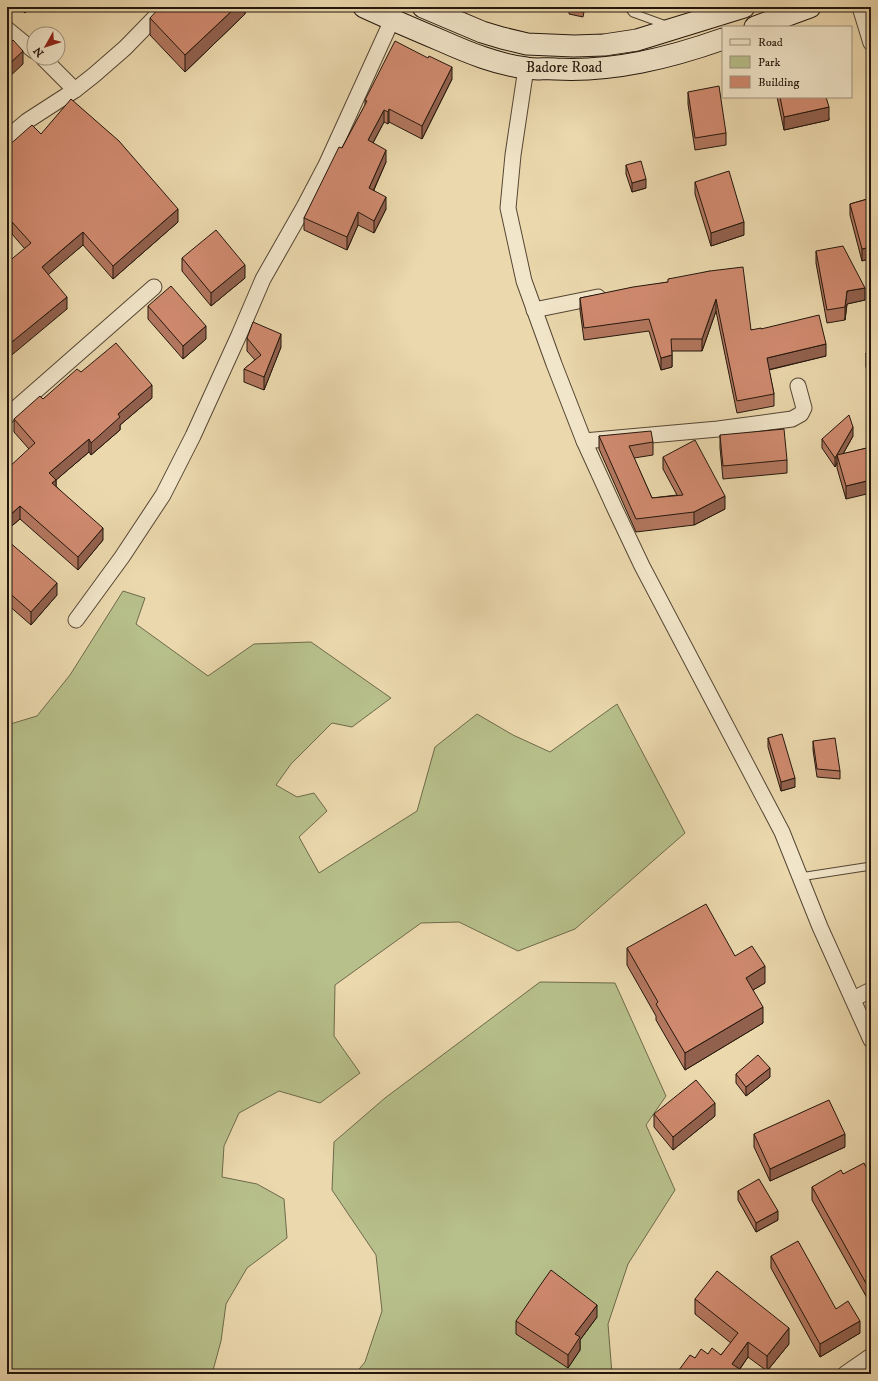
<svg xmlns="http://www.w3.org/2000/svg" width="878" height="1381" viewBox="0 0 878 1381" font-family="'IM FELL DW Pica',serif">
<rect width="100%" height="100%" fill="#ebd8ad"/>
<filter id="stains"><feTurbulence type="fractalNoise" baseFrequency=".005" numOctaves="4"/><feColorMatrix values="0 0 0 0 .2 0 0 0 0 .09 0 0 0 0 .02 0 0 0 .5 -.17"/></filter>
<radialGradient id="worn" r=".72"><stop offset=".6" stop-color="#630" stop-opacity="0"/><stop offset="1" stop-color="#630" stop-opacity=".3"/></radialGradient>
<!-- green -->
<g fill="#b7bf8a" stroke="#6d6a4b">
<path d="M 123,591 L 145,598 L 136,624 L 208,676 L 254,644 L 311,642 L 391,698 L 352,727 L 332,723 L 291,764 L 276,785 L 297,797 L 314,793 L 327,811 L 299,837 L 319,873 L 417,811 L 435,747 L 477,714 L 513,735 L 550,752 L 617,704 L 685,833 L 575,929 L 518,951 L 459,922 L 421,923 L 335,985 L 334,1036 L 360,1073 L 320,1103 L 279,1091 L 239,1113 L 224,1146 L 222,1177 L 257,1184 L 284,1199 L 287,1238 L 247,1268 L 226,1304 L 221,1341 L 212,1374 L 7,1374 L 7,725 L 37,716 L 70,675 Z"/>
<path d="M 540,982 L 615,983 L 666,1096 L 646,1125 L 675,1190 L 628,1264 L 608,1324 L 612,1374 L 355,1374 L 365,1362 L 382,1311 L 376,1255 L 332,1190 L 334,1142 L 385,1098 Z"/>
</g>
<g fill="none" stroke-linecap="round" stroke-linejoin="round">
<!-- service casing -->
<g stroke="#554634" stroke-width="9">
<g id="service">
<path d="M 628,7 L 633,13 L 666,25"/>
<path d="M 800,877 L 871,866"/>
</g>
</g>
<!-- minor casing -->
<g stroke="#554634" stroke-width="17">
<g id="minor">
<path d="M 860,7 L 871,43"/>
<path d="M 7,29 L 34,51"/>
<path d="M 43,58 L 75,90"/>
<path d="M 526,68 L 513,155 L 508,208 L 524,281 L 554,364 L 584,441 L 615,509 L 642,566 L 782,832 L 820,927 L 871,1040"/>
<path d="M 7,138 L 27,121 L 75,90 L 94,75 L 125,48 L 165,7"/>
<path d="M 534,310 L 598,297"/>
<path d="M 7,416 L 154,287"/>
<path d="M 584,441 L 718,429 L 792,419 L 801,414 L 804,408 L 798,386"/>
<path d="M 76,620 L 122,557 L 163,495 L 193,436 L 239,335 L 263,279 L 304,207 L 326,165 L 392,20"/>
<path d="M 853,999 L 871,990"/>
<path d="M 845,1374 L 871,1356"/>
</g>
</g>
<!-- secondary casing -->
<g stroke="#23160c" stroke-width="23">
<g id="secondary">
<path d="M 364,7 C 390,19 416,30 442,41 C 469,53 496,64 526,68 C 536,70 546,68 556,69 C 613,72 669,58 723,39"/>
<path d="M 423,7 L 482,32 L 502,38 L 527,44 L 574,46 L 604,45 L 637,40 L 744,7"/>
<path d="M 755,27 L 810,7"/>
</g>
</g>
<!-- service -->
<use href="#service" stroke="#f2e6ca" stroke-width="7"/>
<!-- minor -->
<use href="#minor" stroke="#f2e6ca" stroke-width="15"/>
<!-- secondary -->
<use href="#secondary" stroke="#f2e6ca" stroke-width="21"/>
</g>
<!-- wall -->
<g fill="#b3775f" stroke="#23160c">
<path d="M 18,7 L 30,7 L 25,13 Z"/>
<path d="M 245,7 L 245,14 L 185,72 L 150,35 L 150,18 Z"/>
<path d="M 570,7 L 585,7 L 583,17 L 569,14 Z"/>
<path d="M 452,79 L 422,139 L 389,122 L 388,124 L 384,122 L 373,143 L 386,162 L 374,190 L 386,209 L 374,233 L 358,225 L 347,250 L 304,230 L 304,218 L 365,105 L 365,100 Z"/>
<path d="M 688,92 L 726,133 L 726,145 L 695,150 L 688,104 Z"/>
<path d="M 777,97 L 826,97 L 829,120 L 784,130 Z"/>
<path d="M 41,134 L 178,222 L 113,279 L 83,245 L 48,274 L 67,309 L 25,249 L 12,234 L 7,238 L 7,147 Z"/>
<path d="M 626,165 L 646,188 L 632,192 L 626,174 Z"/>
<path d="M 695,182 L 744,235 L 711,246 L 695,194 Z"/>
<path d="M 871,198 L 871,258 L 862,261 L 850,215 L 850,204 Z"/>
<path d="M 816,251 L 865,300 L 847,304 L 845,320 L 827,323 L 816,263 Z"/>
<path d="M 182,258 L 245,278 L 211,306 L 182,271 Z"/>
<path d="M 710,271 L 751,330 L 761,329 L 826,356 L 769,370 L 774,394 L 774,406 L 737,413 L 716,311 L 702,351 L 672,351 L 672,367 L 661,370 L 649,331 L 584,340 L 580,310 L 580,298 L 668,282 Z"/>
<path d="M 148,306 L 206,339 L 183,359 L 148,319 Z"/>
<path d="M 247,338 L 281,347 L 264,390 L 244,382 L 244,369 L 255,360 L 247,351 Z"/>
<path d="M 871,352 L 871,394 L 866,366 L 866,353 Z"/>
<path d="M 81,372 L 152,398 L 120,425 L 120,430 L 91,455 L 89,452 L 56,480 L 56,486 L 103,540 L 78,570 L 20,519 L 7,530 L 29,449 L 14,432 L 14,419 L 43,399 Z"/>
<path d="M 720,435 L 787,460 L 787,473 L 723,479 L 720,448 Z"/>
<path d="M 599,436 L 653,442 L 653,455 L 634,458 L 652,498 L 677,495 L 663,469 L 663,457 L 725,509 L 694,525 L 636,532 L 599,449 Z"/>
<path d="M 853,436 L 843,454 L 871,447 L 846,499 L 837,468 L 837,463 L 835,467 L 822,448 L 822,439 Z"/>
<path d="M 7,542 L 57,595 L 31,625 L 7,604 Z"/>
<path d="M 768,738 L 795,787 L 781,791 L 768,747 Z"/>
<path d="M 813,741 L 840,771 L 840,779 L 817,777 L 813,750 Z"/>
<path d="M 627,948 L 735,956 L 765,983 L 753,990 L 763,1023 L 685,1070 L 656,1020 L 656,1016 L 627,965 Z"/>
<path d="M 736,1074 L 770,1077 L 746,1096 L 736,1083 Z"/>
<path d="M 654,1114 L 715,1116 L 673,1150 L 654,1127 Z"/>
<path d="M 754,1134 L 845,1147 L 770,1181 L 754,1147 Z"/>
<path d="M 843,1174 L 871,1177 L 871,1305 L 812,1200 L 812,1187 Z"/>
<path d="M 738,1191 L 778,1220 L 756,1232 L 738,1200 Z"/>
<path d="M 771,1256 L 836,1309 L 860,1333 L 820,1357 L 771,1268 Z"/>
<path d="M 695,1299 L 789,1344 L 767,1371 L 748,1357 L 740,1369 L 695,1358 L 708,1354 L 721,1355 L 731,1343 L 695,1314 Z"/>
<path d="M 597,1317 L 580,1340 L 580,1350 L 568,1368 L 516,1334 L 516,1321 Z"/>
</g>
<!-- shaded-wall -->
<g fill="#92614e" stroke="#23160c">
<path d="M 25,7 L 30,7 L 25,13 Z"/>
<path d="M 236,7 L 245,7 L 245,14 L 185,72 L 185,55 Z"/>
<path d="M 23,51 L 23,64 L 7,79 L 7,66 Z"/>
<path d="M 452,67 L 452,79 L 422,139 L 422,126 Z"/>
<path d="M 829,107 L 829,120 L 784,130 L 784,117 Z"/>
<path d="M 389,109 L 389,122 L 388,124 L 388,112 Z"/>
<path d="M 384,110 L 384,122 L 368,152 L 368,140 Z"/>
<path d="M 386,150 L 386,162 L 369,200 L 369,188 Z"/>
<path d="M 646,179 L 646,188 L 632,192 L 632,183 Z"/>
<path d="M 386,197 L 386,209 L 374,233 L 374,221 Z"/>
<path d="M 178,209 L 178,222 L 113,279 L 113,266 Z"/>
<path d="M 358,212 L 358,225 L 347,250 L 347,237 Z"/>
<path d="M 12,222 L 12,234 L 7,238 L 7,226 Z"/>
<path d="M 744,222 L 744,235 L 711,246 L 711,233 Z"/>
<path d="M 83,232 L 83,245 L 42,280 L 42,267 Z"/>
<path d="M 871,247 L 871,258 L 862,261 L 862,249 Z"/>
<path d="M 245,265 L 245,278 L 211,306 L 211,293 Z"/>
<path d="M 865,288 L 865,300 L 847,304 L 845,320 L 845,307 L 847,291 Z"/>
<path d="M 67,297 L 67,309 L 7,359 L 7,346 Z"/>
<path d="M 716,299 L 716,311 L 702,351 L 702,339 Z"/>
<path d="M 206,326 L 206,339 L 183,359 L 183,346 Z"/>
<path d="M 281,334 L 281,347 L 264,390 L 264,377 Z"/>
<path d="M 826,344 L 826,356 L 767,370 L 767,358 Z"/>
<path d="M 672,355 L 672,367 L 661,370 L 661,358 Z"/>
<path d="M 152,385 L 152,398 L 120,425 L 120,430 L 91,455 L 91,443 L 118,414 Z"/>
<path d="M 853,427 L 853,436 L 839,461 L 837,455 L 837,463 L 835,467 L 835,458 Z"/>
<path d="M 89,439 L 89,452 L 49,486 L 49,473 Z"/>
<path d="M 56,480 L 56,493 L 52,483 Z"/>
<path d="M 871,480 L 871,493 L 846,499 L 846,486 Z"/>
<path d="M 725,496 L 725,509 L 694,525 L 694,512 Z"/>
<path d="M 20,506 L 20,519 L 7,530 L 7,518 Z"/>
<path d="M 103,528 L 103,540 L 78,570 L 78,557 Z"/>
<path d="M 57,583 L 57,595 L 31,625 L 31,612 Z"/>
<path d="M 795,778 L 795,787 L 781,791 L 781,782 Z"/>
<path d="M 765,966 L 765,983 L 746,994 L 746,978 Z"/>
<path d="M 763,1007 L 763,1023 L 685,1070 L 685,1053 Z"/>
<path d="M 770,1068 L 770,1077 L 746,1096 L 746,1087 Z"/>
<path d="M 715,1103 L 715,1116 L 673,1150 L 673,1137 Z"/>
<path d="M 845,1134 L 845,1147 L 770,1181 L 770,1169 Z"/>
<path d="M 778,1211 L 778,1220 L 756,1232 L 756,1223 Z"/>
<path d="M 597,1305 L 597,1317 L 580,1340 L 580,1350 L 568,1368 L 568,1355 L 575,1334 Z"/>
<path d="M 860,1321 L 860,1333 L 820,1357 L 820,1344 Z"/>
<path d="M 789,1328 L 789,1344 L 767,1371 L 767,1356 Z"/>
<path d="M 748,1342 L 748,1357 L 736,1374 L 732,1364 Z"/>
</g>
<!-- building -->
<g fill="#d08a6f" stroke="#23160c">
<path d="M 160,7 L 236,7 L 185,55 L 150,18 Z"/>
<path d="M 570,7 L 584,7 L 583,12 L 569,10 Z"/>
<path d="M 13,40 L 23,51 L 7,66 L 7,45 Z"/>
<path d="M 395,41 L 428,58 L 429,56 L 452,67 L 422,126 L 389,109 L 388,112 L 384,110 L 368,140 L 386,150 L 369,188 L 386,197 L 374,221 L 358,212 L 347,237 L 304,218 L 339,147 L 342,148 L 367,101 L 365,100 Z"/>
<path d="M 719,86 L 726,133 L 695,138 L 688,92 Z"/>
<path d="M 780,97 L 826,97 L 829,107 L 784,117 Z"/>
<path d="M 71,99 L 119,141 L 178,209 L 113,266 L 83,232 L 42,267 L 67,297 L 7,346 L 7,263 L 31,243 L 12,222 L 7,226 L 7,147 L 32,125 L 41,134 Z"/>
<path d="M 641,161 L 646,179 L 632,183 L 626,165 Z"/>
<path d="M 729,171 L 744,222 L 711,233 L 695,182 Z"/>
<path d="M 871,198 L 871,247 L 862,249 L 850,204 Z"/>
<path d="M 216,230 L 245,265 L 211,293 L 182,258 Z"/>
<path d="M 843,246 L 865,288 L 847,291 L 845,307 L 827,310 L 816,251 Z"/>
<path d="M 743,267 L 751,330 L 761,328 L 761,329 L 819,315 L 826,344 L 767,358 L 774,394 L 737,401 L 716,299 L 702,339 L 671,339 L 672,355 L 661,358 L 649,319 L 584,328 L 580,298 L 633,287 L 668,282 L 668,279 L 710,271 Z"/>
<path d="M 171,286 L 206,326 L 183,346 L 148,306 Z"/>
<path d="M 253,322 L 281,334 L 264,377 L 244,369 L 261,355 L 247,338 Z"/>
<path d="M 116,343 L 152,385 L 118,414 L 120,417 L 91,443 L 89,439 L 49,473 L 56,480 L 52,483 L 103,528 L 78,557 L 20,506 L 7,518 L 7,469 L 35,443 L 14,419 L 40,396 L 43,399 L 77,369 L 81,372 Z"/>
<path d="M 871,352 L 871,381 L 866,353 Z"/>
<path d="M 849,415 L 853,427 L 835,458 L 822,439 Z"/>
<path d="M 784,429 L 787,460 L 723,466 L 720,435 Z"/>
<path d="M 651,431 L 653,442 L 629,446 L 652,498 L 683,495 L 663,457 L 695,440 L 725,496 L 694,512 L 636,519 L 599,436 Z"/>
<path d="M 871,447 L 871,480 L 846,486 L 837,455 Z"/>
<path d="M 8,541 L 57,583 L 31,612 L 7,591 L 7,542 Z"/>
<path d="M 782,734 L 795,778 L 781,782 L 768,738 Z"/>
<path d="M 835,738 L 840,771 L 817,769 L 813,741 Z"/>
<path d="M 706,904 L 735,956 L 752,946 L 765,966 L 746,978 L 763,1007 L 685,1053 L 656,1004 L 658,1002 L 627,948 Z"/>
<path d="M 758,1055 L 770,1068 L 746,1087 L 736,1074 Z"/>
<path d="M 696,1080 L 715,1103 L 673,1137 L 654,1114 Z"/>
<path d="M 829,1100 L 845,1134 L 770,1169 L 754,1134 Z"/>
<path d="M 864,1163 L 871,1177 L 871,1292 L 812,1187 L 841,1170 L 843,1174 Z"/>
<path d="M 759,1179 L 778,1211 L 756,1223 L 738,1191 Z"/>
<path d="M 798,1241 L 836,1309 L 848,1301 L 860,1321 L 820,1344 L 771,1256 Z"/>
<path d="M 551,1270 L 597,1305 L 575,1334 L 580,1337 L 568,1355 L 516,1321 L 539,1287 Z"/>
<path d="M 717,1271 L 789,1328 L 767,1356 L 748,1342 L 732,1364 L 747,1374 L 676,1374 L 690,1355 L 695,1358 L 701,1349 L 708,1354 L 712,1348 L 721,1355 L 738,1333 L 695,1299 Z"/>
</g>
<g text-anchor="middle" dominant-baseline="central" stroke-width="3" stroke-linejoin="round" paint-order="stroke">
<!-- street labels -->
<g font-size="15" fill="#23160c" stroke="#f2e6ca">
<text x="564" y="67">Badore Road</text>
</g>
</g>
<!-- margin -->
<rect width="878" height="1381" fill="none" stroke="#ebd8ad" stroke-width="24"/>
<rect x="8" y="8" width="862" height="1365" fill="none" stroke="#23160c" stroke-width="2"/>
<rect x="12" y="12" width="854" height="1357" fill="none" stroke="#23160c"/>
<!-- legend -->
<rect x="722" y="26" width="130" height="72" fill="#f2e6ca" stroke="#9f937e"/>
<rect x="730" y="39" width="20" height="6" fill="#f2e6ca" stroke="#9f937e"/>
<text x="758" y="46" font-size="12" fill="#23160c">Road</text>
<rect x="730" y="56" width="20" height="12" fill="#b7bf8a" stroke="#9f937e"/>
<text x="758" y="66" font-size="12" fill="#23160c">Park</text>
<rect x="730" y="76" width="20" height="12" fill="#d08a6f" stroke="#9f937e"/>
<text x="758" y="86" font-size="12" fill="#23160c">Building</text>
<!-- north arrow -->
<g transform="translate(46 46) rotate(231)"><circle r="19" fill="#f2e6ca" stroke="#9f937e"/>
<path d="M0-3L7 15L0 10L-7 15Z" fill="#8f2418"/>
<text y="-6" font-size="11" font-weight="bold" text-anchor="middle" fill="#23160c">N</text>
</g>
<rect width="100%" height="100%" filter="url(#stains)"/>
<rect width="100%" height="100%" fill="url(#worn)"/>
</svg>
